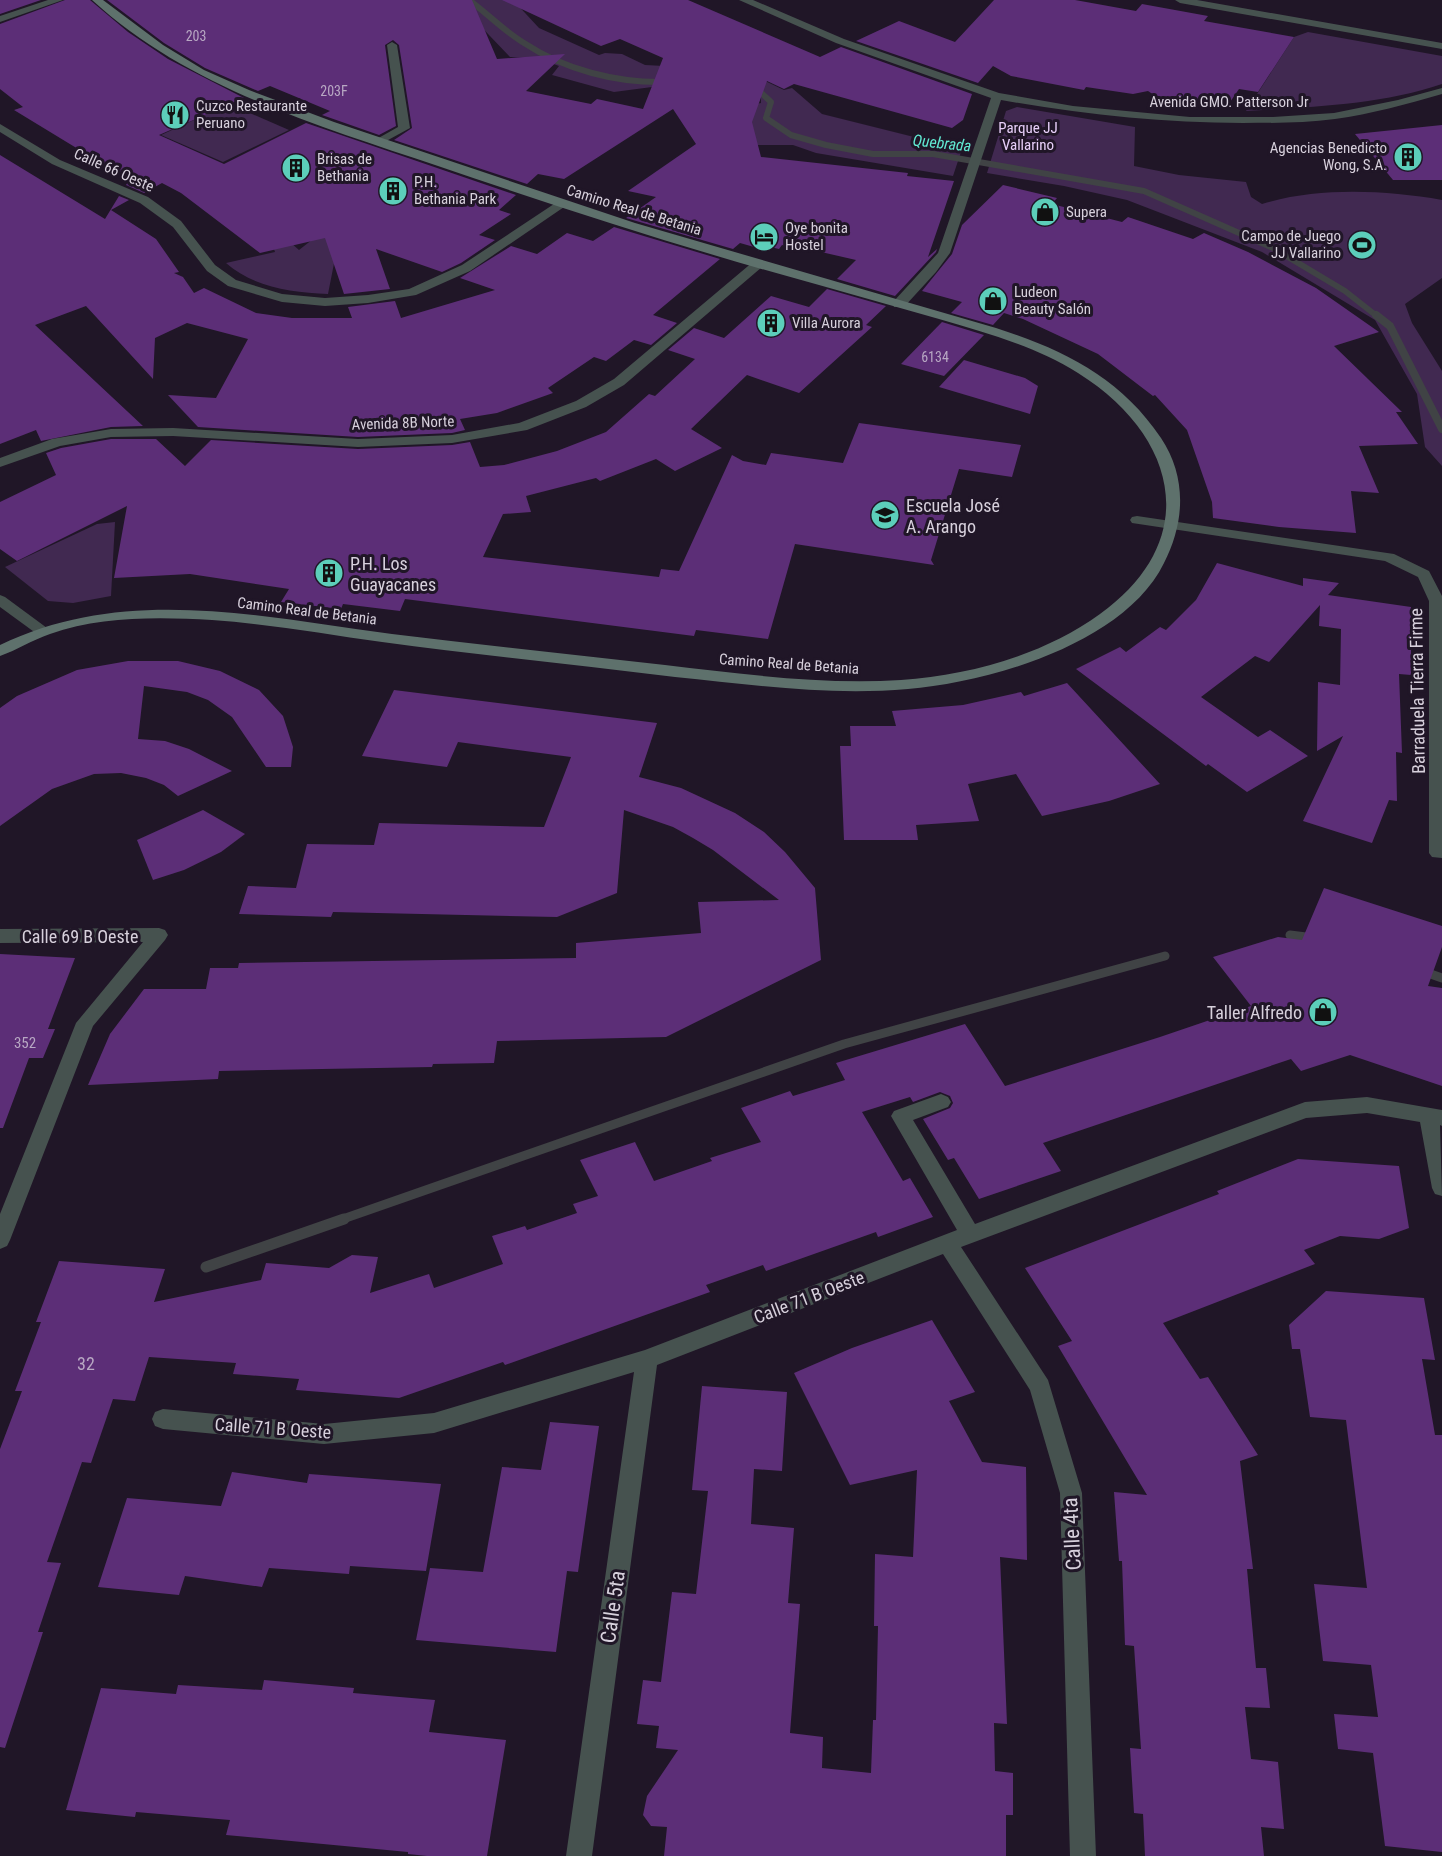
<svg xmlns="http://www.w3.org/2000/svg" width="1442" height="1856" viewBox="0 0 1442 1856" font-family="'Roboto Condensed',sans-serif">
<rect width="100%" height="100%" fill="#201627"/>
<!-- green -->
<g fill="#412951">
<path d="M 377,0 L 513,0 L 539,28 L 599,55 L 605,53 L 622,54 L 645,65 L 742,70 L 784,90 L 792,88 L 822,114 L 962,149 L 953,176 L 816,153 L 793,145 L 745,145 L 751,105 L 761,103 L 761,96 L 652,87 L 614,92 L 552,75 L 559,66 L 537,58 L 510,57 L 468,13 Z"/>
<path d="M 1308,32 L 1442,56 L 1442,84 C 1380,105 1311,107 1246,111 L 1294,37 Z"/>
<path d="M 229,104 L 289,130 L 223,162 L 161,135 Z"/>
<path d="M 1017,107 L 1135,127 L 1134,166 L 1179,175 L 1246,182 L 1251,197 L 1262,204 C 1318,187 1384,190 1442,200 L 1442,278 L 1405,304 L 1412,323 L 1442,371 L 1442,466 L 1425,447 L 1417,394 L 1375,320 L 1262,252 L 1127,200 L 1064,186 L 987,173 L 1006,111 Z"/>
<path d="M 331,225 L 341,228 L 328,294 C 291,292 255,288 226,263 L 275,252 L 273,246 L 291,243 L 299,250 Z"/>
<path d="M 115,522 L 111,596 L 73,603 L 48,601 L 5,567 L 97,524 Z"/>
</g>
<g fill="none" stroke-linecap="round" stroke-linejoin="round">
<!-- stream-far3 -->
<g stroke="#404345" stroke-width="6">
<path d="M 469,0 C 488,14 504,31 524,43 C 565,70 617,83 665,82"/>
<path d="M 755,87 L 771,102 L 766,118 L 791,135 L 826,145 L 873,154 L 933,154 L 1144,191 L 1273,248 L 1345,291 L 1378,317"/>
</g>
<!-- stream-far2 -->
<path stroke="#404345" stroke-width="8" d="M 1376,315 L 1390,326 L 1442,429"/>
<!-- stream-far1 -->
<g stroke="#404345" stroke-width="9">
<path d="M 1290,935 L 1314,938"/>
<path d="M 1422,971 L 1442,978"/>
<path d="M 340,1220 L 844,1044 L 1165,956"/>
</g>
<!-- stream -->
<path stroke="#404345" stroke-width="11" d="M 206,1267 L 344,1219"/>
</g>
<!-- building -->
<g fill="#5c2e77">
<path d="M 0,0 L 41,0 L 0,14 Z"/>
<path d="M 65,0 L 90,0 L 128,32 L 168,59 L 244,98 L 159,135 L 224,164 L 306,123 L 516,195 L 499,210 L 511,214 L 479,235 L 495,240 L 461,263 L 442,272 L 376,249 L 390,289 L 344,294 L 325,238 L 260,253 L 181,193 L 162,183 L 144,193 L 126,185 L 129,180 L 14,110 L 23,107 L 0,89 L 0,24 Z"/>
<path d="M 107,0 L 472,0 L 497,59 L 565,54 L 526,91 L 591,104 L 597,99 L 643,109 L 663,58 L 620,39 L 601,46 L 502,0 L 688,0 L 820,57 L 841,47 L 972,94 L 963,120 L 952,128 L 794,84 L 784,89 L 767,81 L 752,122 L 761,157 L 908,173 L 907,176 L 954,181 L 928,257 L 937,249 L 936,252 L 895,296 L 837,279 L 856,260 L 795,246 L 793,248 L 782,245 L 779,249 L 766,246 L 761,249 L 740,243 L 733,249 L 626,218 L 656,197 L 628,191 L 696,144 L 673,109 L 564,179 L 538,174 L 527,184 L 394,140 L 412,128 L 399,45 L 393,40 L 385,45 L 396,126 L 379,135 L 322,115 L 330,111 L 270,86 L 258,91 L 205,68 L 164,43 Z"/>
<path d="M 994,0 L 1075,0 L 1136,11 L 1142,4 L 1208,16 L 1204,21 L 1294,37 L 1258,92 L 1239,89 L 1228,105 L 1214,108 L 1201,106 L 1189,98 L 1173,101 L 1160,99 L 1148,91 L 1133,94 L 1086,87 L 1084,90 L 1011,76 L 993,66 L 978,83 L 856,41 L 899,21 L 955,42 Z"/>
<path d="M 1442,125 L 1442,180 L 1393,180 L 1355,134 Z"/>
<path d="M 0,155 L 105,219 L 119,196 L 129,200 L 111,210 L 156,239 L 179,272 L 174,273 L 183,277 L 194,293 L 204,288 L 256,313 L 292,318 L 352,318 L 348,307 L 395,301 L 401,318 L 495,290 L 460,278 L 511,246 L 537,254 L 567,233 L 593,241 L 614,227 L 720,259 L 653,315 L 677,323 L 651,345 L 634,340 L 606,361 L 594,357 L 548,388 L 553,393 L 497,413 L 460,419 L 465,430 L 452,433 L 358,437 L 198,427 L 168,395 L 216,398 L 248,339 L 187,323 L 155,338 L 153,379 L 86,306 L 35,325 L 143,426 L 111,427 L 41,441 L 36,430 L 0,444 Z"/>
<path d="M 1003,185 L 1057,198 L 1052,204 L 1122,222 L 1128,217 L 1193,239 L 1204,233 L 1248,252 L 1316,288 L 1379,332 L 1334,346 L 1402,412 L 1396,412 L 1418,444 L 1359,446 L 1379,493 L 1351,491 L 1356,533 L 1279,527 L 1213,518 L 1212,502 L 1187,430 L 1155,395 L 1153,396 L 1098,354 L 1023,319 L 1004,313 L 993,325 L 951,313 L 962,302 L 922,291 L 952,254 L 962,225 Z"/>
<path d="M 827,289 L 886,306 L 866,325 L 872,327 L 799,393 L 747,375 L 691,429 L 722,448 L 675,471 L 656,459 L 600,481 L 596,478 L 526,496 L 531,512 L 503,514 L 483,557 L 659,577 L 661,569 L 679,571 L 732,455 L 743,461 L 766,465 L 771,453 L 843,463 L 859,423 L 1021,445 L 1012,477 L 959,469 L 931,560 L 934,565 L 795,544 L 768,639 L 696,630 L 694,636 L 405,599 L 400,611 L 343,604 L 341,609 L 281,602 L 289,589 L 190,574 L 114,578 L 127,506 L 17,561 L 0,549 L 0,502 L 56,475 L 46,453 L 61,448 L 111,439 L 156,439 L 185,466 L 211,440 L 358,449 L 452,445 L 470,442 L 480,467 L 504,465 L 557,451 L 606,432 L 649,394 L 655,396 L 695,359 L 668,350 L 694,328 L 724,338 L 771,296 L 809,307 Z"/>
<path d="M 942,322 L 984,335 L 944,376 L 901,364 Z"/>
<path d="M 964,360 L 1025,378 L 1038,386 L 1030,414 L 939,387 Z"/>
<path d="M 1217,563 L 1303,586 L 1303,578 L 1339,583 L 1328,595 L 1411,607 L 1411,675 L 1399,674 L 1402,753 L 1396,752 L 1397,801 L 1389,800 L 1372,843 L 1303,821 L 1343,736 L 1317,751 L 1318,682 L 1340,685 L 1341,629 L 1319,626 L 1320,605 L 1269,662 L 1255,656 L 1201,697 L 1258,737 L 1270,730 L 1308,756 L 1247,792 L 1208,764 L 1206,766 L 1076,669 L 1120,647 L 1126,652 L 1160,627 L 1166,630 L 1196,600 Z"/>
<path d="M 128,661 L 178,661 L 220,671 L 259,690 L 283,716 L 293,747 L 291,767 L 266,767 L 232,717 L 208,700 L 187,692 L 144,686 L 138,739 L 165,741 L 189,749 L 232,771 L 178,796 L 164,785 L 146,778 L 121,773 L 94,774 L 52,789 L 0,826 L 0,708 L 17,696 L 77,670 Z"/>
<path d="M 1067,683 L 1160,784 L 1109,801 L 1042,816 L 1016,774 L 968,784 L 979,821 L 916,825 L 918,840 L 844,840 L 840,746 L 851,746 L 850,726 L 896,726 L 892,711 L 963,705 L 1021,692 L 1024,696 Z"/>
<path d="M 394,690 L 657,723 L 639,777 L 681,788 L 735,813 L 764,832 L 785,852 L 815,888 L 821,960 L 666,1037 L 497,1041 L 494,1063 L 433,1064 L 432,1067 L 219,1071 L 218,1079 L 88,1085 L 110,1034 L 144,989 L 206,989 L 210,968 L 238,968 L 239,963 L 576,958 L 576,943 L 701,933 L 698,902 L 779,900 L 713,850 L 693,838 L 673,827 L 624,810 L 617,893 L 557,917 L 333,912 L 331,917 L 239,914 L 248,886 L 296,888 L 307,844 L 374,845 L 379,823 L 544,827 L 571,757 L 458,742 L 447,767 L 362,756 Z"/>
<path d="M 203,810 L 245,834 L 221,852 L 184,870 L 153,880 L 137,840 Z"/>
<path d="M 1324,888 L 1442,926 L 1442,947 L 1428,986 L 1442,988 L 1442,1086 L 1350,1055 L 1301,1071 L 1291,1059 L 1043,1143 L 1061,1171 L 979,1199 L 954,1158 L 948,1160 L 923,1119 L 950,1108 L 953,1103 L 950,1096 L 940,1092 L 913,1102 L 910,1097 L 862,1112 L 903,1181 L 910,1178 L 933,1217 L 878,1237 L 876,1232 L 766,1271 L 763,1265 L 706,1285 L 710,1292 L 505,1365 L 503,1362 L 399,1398 L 296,1390 L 299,1379 L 233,1374 L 236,1363 L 149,1357 L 135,1401 L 113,1399 L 91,1463 L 82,1462 L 47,1562 L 61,1563 L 38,1632 L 43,1632 L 5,1748 L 0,1747 L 0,1449 L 22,1391 L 15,1391 L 41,1322 L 36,1322 L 59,1261 L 165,1269 L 154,1302 L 261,1280 L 266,1263 L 329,1268 L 352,1255 L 378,1257 L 370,1293 L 429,1274 L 434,1288 L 503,1264 L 492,1236 L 525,1226 L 527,1230 L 577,1213 L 573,1204 L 598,1196 L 580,1160 L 635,1142 L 654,1181 L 712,1161 L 710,1158 L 761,1142 L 741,1108 L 790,1091 L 793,1096 L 845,1080 L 836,1063 L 965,1024 L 1005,1086 L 1160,1037 L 1251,1006 L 1213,957 L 1278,937 L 1302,940 Z"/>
<path d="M 0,954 L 75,958 L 48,1029 L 55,1029 L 43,1058 L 29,1058 L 3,1128 L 0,1128 Z"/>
<path d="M 1298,1159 L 1399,1166 L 1409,1228 L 1379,1239 L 1340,1236 L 1304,1250 L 1315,1264 L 1163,1323 L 1200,1379 L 1208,1377 L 1258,1455 L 1240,1461 L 1253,1569 L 1247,1569 L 1256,1668 L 1266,1668 L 1270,1708 L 1245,1707 L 1251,1759 L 1278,1762 L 1284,1829 L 1261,1827 L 1264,1856 L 1145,1856 L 1143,1814 L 1134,1813 L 1130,1748 L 1141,1749 L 1134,1646 L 1125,1645 L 1122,1561 L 1119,1561 L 1114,1492 L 1147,1495 L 1058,1346 L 1072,1341 L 1025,1268 L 1219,1194 L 1217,1191 Z"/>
<path d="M 1326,1291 L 1424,1298 L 1435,1360 L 1422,1359 L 1435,1435 L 1442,1435 L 1442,1852 L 1385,1846 L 1373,1753 L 1338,1749 L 1334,1714 L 1378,1717 L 1371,1665 L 1323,1661 L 1314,1584 L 1367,1588 L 1346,1420 L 1310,1417 L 1300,1349 L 1292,1349 L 1289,1325 Z"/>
<path d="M 932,1320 L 975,1392 L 949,1401 L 982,1462 L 1026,1467 L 1027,1560 L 1000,1557 L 1007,1724 L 994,1723 L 995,1771 L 1013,1773 L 1013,1815 L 1006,1815 L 1006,1856 L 664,1856 L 667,1827 L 651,1826 L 643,1815 L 647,1796 L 678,1750 L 656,1748 L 659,1726 L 637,1724 L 643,1680 L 661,1682 L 672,1592 L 696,1594 L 708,1491 L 692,1490 L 702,1386 L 787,1392 L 782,1471 L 754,1469 L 751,1524 L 794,1528 L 788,1603 L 800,1604 L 790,1733 L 823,1737 L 822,1768 L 871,1773 L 873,1720 L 876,1720 L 878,1626 L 874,1626 L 875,1554 L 913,1557 L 917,1470 L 850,1485 L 794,1373 L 852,1348 Z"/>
<path d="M 550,1422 L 599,1426 L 578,1572 L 567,1571 L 556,1652 L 416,1640 L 430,1568 L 483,1572 L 502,1467 L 541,1470 Z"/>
<path d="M 232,1472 L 307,1483 L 309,1474 L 441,1484 L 426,1571 L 350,1566 L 349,1574 L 269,1568 L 262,1587 L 185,1576 L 179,1595 L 98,1587 L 127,1498 L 221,1506 Z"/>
<path d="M 264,1680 L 354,1688 L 353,1693 L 435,1700 L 429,1732 L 506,1740 L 487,1856 L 427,1856 L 408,1854 L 408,1852 L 226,1835 L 230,1820 L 136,1812 L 135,1817 L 66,1810 L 101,1688 L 176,1694 L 178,1685 L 262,1690 Z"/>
</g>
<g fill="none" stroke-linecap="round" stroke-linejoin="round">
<!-- street -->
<g fill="#46524f" fill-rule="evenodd">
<path d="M 48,0 L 63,0 L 0,22 L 0,16 Z"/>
<path d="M 739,0 L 753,0 L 844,39 L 999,93 L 1073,106 L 1190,117 L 1273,117 L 1334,113 L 1398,100 L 1442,88 L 1442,94 C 1407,104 1371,114 1335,119 C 1305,123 1273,123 1243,123 C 1161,123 1081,114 1001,100 L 950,253 L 936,272 L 904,307 L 894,307 L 893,304 L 894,301 L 938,253 L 991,98 L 836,43 Z"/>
<path d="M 1175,0 L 1197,0 L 1442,43 L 1442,49 L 1180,3 Z"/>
<path d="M 392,42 L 397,45 L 410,128 L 379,145 L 375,144 L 375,140 L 398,127 L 387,45 Z"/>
<path d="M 0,124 L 60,160 L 148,197 L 181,221 L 215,265 L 236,280 L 282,294 L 325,298 L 368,295 L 409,289 L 462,265 L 557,202 L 561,201 L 567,205 L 470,271 L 416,295 L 368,303 L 325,306 L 282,302 L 228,286 L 207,271 L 173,227 L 140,203 L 52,164 L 0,132 Z"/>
<path d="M 758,260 L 764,264 L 762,267 L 624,385 L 586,407 L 527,430 L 452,443 L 358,447 L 173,436 L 111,437 L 60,446 L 0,467 L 0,458 L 52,439 L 111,429 L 173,428 L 358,439 L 452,435 L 519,423 L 576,401 L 614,379 L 754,261 Z"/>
<path d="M 1137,516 L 1394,554 L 1429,571 L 1442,596 L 1442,858 L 1432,857 L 1429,853 L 1429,601 L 1418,577 L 1385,561 L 1132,523 L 1130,520 L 1132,517 Z"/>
<path d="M 0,595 L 5,597 L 47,628 L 50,631 L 47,634 L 37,634 L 0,607 Z"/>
<path d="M 159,928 L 165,930 L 168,935 L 165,940 L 93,1026 L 10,1240 L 7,1246 L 0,1249 L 0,1214 L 76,1023 L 143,942 L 0,943 L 0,929 Z"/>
<path d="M 941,1094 L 948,1097 L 951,1102 L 948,1107 L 913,1120 L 975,1224 L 1305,1102 L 1367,1097 L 1442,1110 L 1442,1126 L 1440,1125 L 1442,1196 L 1435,1194 L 1432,1188 L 1420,1122 L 1367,1113 L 1306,1118 L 961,1247 L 1048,1380 L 1082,1493 L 1096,1856 L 1070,1856 L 1060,1493 L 1030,1390 L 943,1254 L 657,1365 L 592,1856 L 566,1856 L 634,1372 L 434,1433 L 324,1444 L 163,1429 L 155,1426 L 152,1419 L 155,1412 L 163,1409 L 324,1424 L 434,1413 L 645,1350 L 957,1230 L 891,1116 L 894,1111 Z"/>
</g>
<!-- secondary -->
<path fill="#5e716c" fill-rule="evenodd" d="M 92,0 L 103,0 L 163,45 L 204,70 L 249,90 L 334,122 L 635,223 L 996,328 C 1064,350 1120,377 1161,438 C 1187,477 1185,522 1164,563 C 1125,643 991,682 908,689 C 830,696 753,685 675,677 C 577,665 479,655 382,642 C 325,634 269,624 212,620 C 159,617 101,616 50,634 C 32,640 17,650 0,656 L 0,645 C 126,584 260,617 392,634 C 483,645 574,655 665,665 C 743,674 822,685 901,680 C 971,675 1043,655 1100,614 C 1204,539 1177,435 1078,373 C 1036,346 986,333 939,319 C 899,308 859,296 819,285 C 690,250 564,209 438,166 C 317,125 188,88 92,0 Z"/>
</g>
<!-- icons -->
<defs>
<g id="restaurant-disc" transform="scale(1.5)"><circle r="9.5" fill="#5cceba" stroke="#201627"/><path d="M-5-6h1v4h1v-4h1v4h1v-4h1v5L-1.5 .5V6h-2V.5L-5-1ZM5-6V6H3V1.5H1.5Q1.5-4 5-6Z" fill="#111"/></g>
<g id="building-disc" transform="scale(1.5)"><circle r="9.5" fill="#5cceba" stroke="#201627"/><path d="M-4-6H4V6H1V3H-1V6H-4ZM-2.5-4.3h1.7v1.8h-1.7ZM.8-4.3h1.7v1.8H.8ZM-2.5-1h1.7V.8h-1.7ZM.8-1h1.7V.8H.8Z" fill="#111"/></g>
<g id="shop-disc" transform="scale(1.5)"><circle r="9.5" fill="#5cceba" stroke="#201627"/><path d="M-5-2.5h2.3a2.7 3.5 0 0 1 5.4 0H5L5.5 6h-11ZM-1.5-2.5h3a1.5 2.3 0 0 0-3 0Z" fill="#111"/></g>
<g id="hotel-disc" transform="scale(1.5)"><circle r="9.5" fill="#5cceba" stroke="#201627"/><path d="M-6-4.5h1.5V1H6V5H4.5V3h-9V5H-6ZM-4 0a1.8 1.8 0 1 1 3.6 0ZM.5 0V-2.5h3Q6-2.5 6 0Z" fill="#111"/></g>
<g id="stadium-disc" transform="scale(1.5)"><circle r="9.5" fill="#5cceba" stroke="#201627"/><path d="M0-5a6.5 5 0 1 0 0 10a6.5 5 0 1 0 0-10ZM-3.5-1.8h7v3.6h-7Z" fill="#111"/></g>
<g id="school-disc" transform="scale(1.5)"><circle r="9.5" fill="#5cceba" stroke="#201627"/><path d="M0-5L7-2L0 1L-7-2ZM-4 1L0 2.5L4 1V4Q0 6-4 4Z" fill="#111"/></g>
</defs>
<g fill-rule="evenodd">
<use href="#restaurant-disc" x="175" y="115"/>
<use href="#building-disc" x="1408" y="157"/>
<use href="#building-disc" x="296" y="168"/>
<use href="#building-disc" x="393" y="191"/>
<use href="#shop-disc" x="1045" y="212"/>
<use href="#hotel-disc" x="764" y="237"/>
<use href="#stadium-disc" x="1362" y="245"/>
<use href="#shop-disc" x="993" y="301"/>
<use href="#building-disc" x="771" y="323"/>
<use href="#school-disc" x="885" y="515"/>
<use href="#building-disc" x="329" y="573"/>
<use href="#shop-disc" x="1323" y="1012"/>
</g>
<g text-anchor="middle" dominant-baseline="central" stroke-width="6" stroke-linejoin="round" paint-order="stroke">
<!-- far-number labels -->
<g font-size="14" fill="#b8a8c3">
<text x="196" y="36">203</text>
<text x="334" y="91">203F</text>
<text x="935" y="357">6134</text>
</g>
<!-- far-street labels -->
<g font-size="15" fill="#d7d0dc" stroke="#201627">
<text x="1229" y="102">Avenida GMO. Patterson Jr</text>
<text transform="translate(114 170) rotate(24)">Calle 66 Oeste</text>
<text transform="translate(634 210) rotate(17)">Camino Real de Betania</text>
<text transform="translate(403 423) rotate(-2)">Avenida 8B Norte</text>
<text transform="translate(307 611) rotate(7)">Camino Real de Betania</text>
<text transform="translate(789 664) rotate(4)">Camino Real de Betania</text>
</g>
<!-- far-poi labels -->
<g font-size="15" fill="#d7d0dc" stroke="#201627" text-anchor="start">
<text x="196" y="106">Cuzco Restaurante<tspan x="196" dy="17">Peruano</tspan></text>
<text x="1387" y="148" text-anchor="end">Agencias Benedicto<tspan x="1387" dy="17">Wong, S.A.</tspan></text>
<text x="317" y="159">Brisas de<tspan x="317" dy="17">Bethania</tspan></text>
<text x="414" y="182">P.H.<tspan x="414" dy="17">Bethania Park</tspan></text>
<text x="1066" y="212">Supera</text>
<text x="785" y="228">Oye bonita<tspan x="785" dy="17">Hostel</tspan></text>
<text x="1341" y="236" text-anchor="end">Campo de Juego<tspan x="1341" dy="17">JJ Vallarino</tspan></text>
<text x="1014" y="292">Ludeon<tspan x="1014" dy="17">Beauty Salón</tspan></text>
<text x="792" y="323">Villa Aurora</text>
</g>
<!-- far-park labels -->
<g font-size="15" fill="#e7cff9" stroke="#201627">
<text x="1028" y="128">Parque JJ<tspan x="1028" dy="17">Vallarino</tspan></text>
</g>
<!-- number labels -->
<g font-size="15" fill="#b8a8c3">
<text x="25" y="1043">352</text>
</g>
<!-- far-water labels -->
<g font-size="16" font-style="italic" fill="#61ead3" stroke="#201627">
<text transform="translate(942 143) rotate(6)">Quebrada</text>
</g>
<!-- poi labels -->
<g font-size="18" fill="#d7d0dc" stroke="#201627" text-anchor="start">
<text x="906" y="505">Escuela José<tspan x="906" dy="21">A. Arango</tspan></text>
<text x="350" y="563">P.H. Los<tspan x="350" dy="21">Guayacanes</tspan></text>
<text x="1302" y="1012" text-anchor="end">Taller Alfredo</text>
</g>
<!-- street labels -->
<g font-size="18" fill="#d7d0dc" stroke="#201627">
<text transform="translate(1417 691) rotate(-91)">Barraduela Tierra Firme</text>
<text x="80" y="936">Calle 69 B Oeste</text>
<text transform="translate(809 1297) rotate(-21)">Calle 71 B Oeste</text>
<text transform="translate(273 1428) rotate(4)">Calle 71 B Oeste</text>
</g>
<!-- near-number labels -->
<g font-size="18" fill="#b8a8c3">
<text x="86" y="1363">32</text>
</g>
<!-- near-street labels -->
<g font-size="21" fill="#d7d0dc" stroke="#201627">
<text transform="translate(1072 1534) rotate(-93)">Calle 4ta</text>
<text transform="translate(613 1607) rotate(-82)">Calle 5ta</text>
</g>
</g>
</svg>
